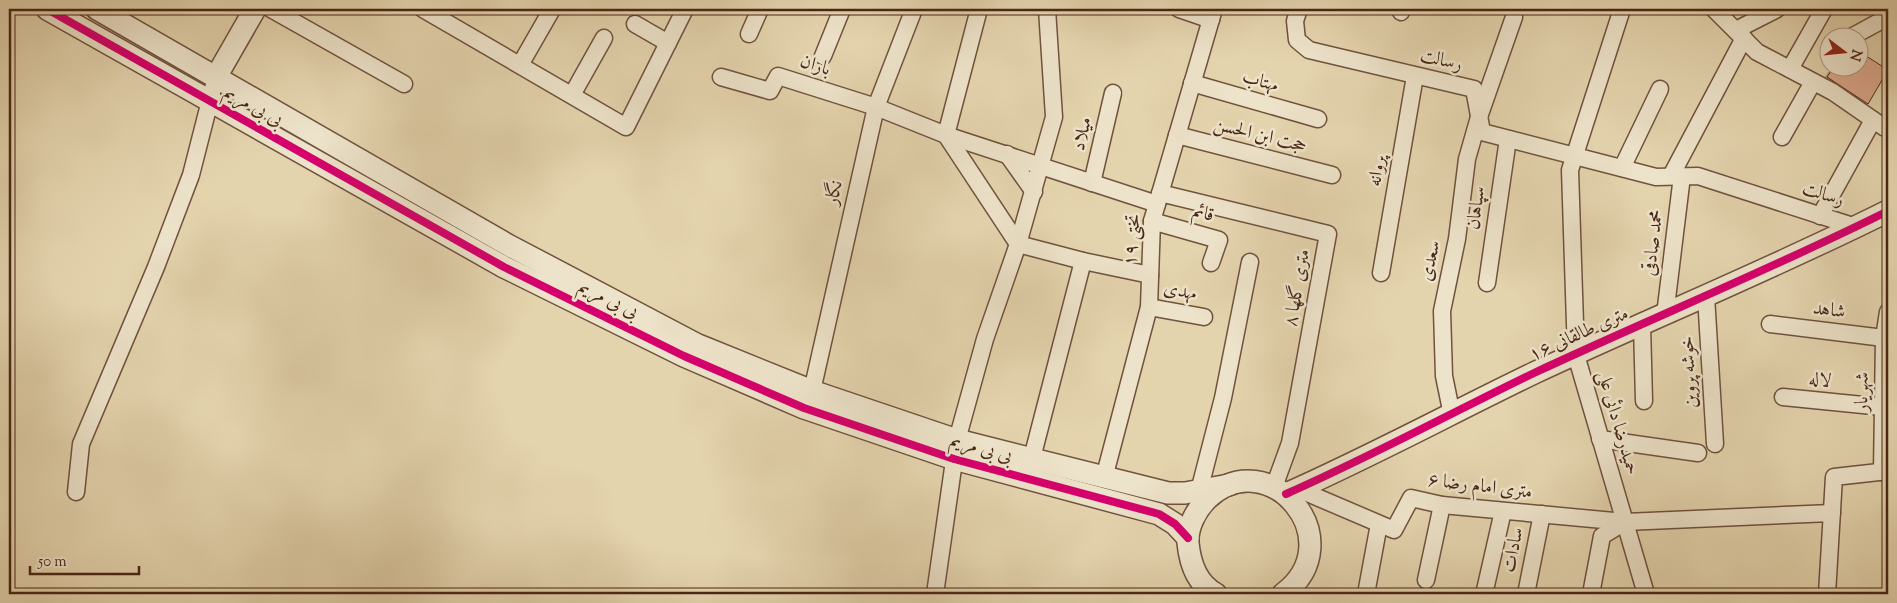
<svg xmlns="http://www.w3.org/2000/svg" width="1897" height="603" viewBox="0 0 1897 603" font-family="'Sorts Mill Goudy',Amiri,serif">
<defs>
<filter id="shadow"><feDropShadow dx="-4.5" dy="4.5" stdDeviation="0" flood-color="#0004"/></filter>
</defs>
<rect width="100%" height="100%" fill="#e4d4ae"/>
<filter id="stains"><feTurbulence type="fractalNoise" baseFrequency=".004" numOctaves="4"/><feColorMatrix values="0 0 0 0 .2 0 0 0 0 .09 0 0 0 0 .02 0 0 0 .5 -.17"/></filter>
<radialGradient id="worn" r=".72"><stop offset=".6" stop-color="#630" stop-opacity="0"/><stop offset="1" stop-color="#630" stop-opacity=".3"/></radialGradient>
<!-- building -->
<path fill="#deaa8e" stroke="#492717" filter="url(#shadow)" d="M 1860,52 L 1888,70 L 1868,104 L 1827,77 L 1833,68 L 1860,68 Z"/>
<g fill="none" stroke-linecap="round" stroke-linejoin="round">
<!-- minor casing -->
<g stroke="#70523d" stroke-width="19">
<g id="minor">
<path d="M 271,9 L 404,84"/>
<path d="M 423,9 L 626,127 L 685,9"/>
<path d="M 979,9 L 946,135 L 1018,244 L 1083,261 L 1150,275"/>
<path d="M 1179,9 L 1211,20"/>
<path d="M 1299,9 L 1295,21 L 1297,40 L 1309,50 L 1474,89 L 1482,132 L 1656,177 L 1698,176 L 1856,227"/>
<path d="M 1622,9 L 1570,170 L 1576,355 L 1646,594"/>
<path d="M 1714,9 L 1757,52 L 1833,92 L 1885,128"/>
<path d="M 1401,12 L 1402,9"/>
<path d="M 635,24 L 668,43"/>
<path d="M 1736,30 L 1777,9"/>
<path d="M 749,34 L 760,9"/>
<path d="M 1853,36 L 1888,17"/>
<path d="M 823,56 L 842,9"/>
<path d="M 520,65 L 551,11"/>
<path d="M 1790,69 L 1824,9"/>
<path d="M 721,77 L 770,91 L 778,76 L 876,107 L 946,135 L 1157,204"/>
<path d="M 1192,83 L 1318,119"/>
<path d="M 572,95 L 604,38"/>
<path d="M 1177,135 L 1332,175"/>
<path d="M 1782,137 L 1813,82"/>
<path d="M 1007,154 L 1034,192"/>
<path d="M 1622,168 L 1660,89"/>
<path d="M 1671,176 L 1744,38"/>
<path d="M 1092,183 L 1113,93"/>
<path d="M 1160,193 L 1328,234 L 1290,443 L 1274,487"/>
<path d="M 1820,216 L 1873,120"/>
<path d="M 1152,221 L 1219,240 L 1211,263"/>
<path d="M 1381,273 L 1415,76"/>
<path d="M 1487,283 L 1508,139"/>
<path d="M 1706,296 L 1715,444"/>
<path d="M 1149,307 L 1204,317"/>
<path d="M 1665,315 L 1682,176"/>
<path d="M 1770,324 L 1884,338 L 1888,336"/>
<path d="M 1642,325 L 1644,401"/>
<path d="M 812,391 L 876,107 L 914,9"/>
<path d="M 1783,397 L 1883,407"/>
<path d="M 1452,415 L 1444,376 L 1442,311 L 1457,239 L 1467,159 L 1479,117 L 1514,17"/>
<path d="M 1600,439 L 1698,453"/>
<path d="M 1032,458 L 1083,261"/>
<path d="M 1882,472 L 1884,338 L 1888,312"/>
<path d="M 1104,478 L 1149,307 L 1152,221 L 1214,9"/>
<path d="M 1298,489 L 1394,530 L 1411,498 L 1442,505 L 1625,522 L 1832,513"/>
<path d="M 1199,491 L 1223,398 L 1250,262"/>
<path d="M 76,492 L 81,444 L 156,267 L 191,175 L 216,77"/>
<path d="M 1426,580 L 1442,505"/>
<path d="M 1485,590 L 1503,511"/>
<path d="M 935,594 L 957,440 L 985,339 L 1018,244 L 1054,117 L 1047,9"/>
<path d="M 1366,594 L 1379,524"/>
<path d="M 1526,594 L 1542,514"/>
<path d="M 1591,594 L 1602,536 L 1625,522"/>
<path d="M 1827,594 L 1834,477 L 1888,471"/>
</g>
</g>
<!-- tertiary casing -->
<g stroke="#70523d" stroke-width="24">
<g id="tertiary">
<path d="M 47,9 L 504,267 L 684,356 L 804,408 L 954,459 L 1159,514 L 1175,524 L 1188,538"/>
<path d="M 97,9 L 508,245 L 698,345 L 812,391 L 957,440 L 1168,493 L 1185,493 L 1229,485"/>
<path d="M 216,77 L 255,9"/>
<path d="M 1286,494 C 1370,457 1451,413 1534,373 C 1652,318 1772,269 1888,211"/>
<path d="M 1216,594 C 1197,584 1190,563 1188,543 C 1187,527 1196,510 1207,499 C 1269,440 1354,541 1283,594"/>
</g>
</g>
<!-- minor -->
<use href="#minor" stroke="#ede3ca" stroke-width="16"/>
<!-- tertiary -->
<use href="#tertiary" stroke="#ede3ca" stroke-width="21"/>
<!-- cycleway casing -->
<g stroke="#ede3ca" stroke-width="11">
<g id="cycleway">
<path d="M 47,9 L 504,267 L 684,356 L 804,408 L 954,459 L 1159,514 L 1175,524 L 1188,538"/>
<path d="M 1286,494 C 1370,457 1451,413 1534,373 C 1652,318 1772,269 1888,211"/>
</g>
</g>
<!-- cycleway -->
<use href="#cycleway" stroke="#d6006c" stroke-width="8"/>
</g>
<g text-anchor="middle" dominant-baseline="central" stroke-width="5" stroke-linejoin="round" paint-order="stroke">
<!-- street labels -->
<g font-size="19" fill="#492717" stroke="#ede3ca">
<text transform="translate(1441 61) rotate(13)">رسالت</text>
<text transform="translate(815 66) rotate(18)">باران</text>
<text transform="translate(1260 82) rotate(16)">مهتاب</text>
<text transform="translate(253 107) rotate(29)">بی بی مریم</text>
<text transform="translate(1083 134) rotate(-77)">میلاد</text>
<text transform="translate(1260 136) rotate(14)">حجت ابن الحسن</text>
<text transform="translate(1378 171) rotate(-80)">پروانه</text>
<text transform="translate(835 193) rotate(-77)">نگار</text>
<text transform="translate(1823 195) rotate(18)">رسالت</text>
<text transform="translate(1477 208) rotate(-82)">سپاهان</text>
<text transform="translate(1203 214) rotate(15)">قائم</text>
<text transform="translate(1133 240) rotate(-85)">تختی ۱۹</text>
<text transform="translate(1654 243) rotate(-83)">محمد صادقی</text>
<text transform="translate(1431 261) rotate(-78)">سعدی</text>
<text transform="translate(1298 288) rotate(-80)">۸ متری گلها</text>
<text transform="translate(1180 292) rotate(11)">مهدی</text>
<text transform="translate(608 300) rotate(26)">بی بی مریم</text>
<text transform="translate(1829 311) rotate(7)">شاهد</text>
<text transform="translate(1579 335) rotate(-24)">۱۶ متری طالقانی</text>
<text transform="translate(1690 372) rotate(-93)">خوشه پروین</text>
<text transform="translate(1820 381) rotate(6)">لاله</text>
<text transform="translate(1863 392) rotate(-89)">شهریار</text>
<text transform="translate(1617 423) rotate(74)">حمیدرضا دائی علی</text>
<text transform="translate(981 449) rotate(16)">بی بی مریم</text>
<text transform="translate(1480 487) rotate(7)">۶ متری امام رضا</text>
<text transform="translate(1514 550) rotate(-79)">سادات</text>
</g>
</g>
<!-- margin -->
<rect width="1897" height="603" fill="none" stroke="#e4d4ae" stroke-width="30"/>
<rect x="10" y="10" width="1877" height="583" fill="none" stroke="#492717" stroke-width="2.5"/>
<rect x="15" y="15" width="1867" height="573" fill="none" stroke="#492717"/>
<!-- north arrow -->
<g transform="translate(1844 52) rotate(106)"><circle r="24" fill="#ede3ca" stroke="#ab9882"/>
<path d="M0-4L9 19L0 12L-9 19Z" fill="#8f2418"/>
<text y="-8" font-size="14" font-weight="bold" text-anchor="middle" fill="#492717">N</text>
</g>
<!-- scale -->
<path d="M30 566v8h109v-8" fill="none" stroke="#492717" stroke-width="2.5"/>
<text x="38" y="566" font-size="15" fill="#492717" stroke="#ede3ca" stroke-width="4" paint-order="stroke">50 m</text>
<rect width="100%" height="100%" filter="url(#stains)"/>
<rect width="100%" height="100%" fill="url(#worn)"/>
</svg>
